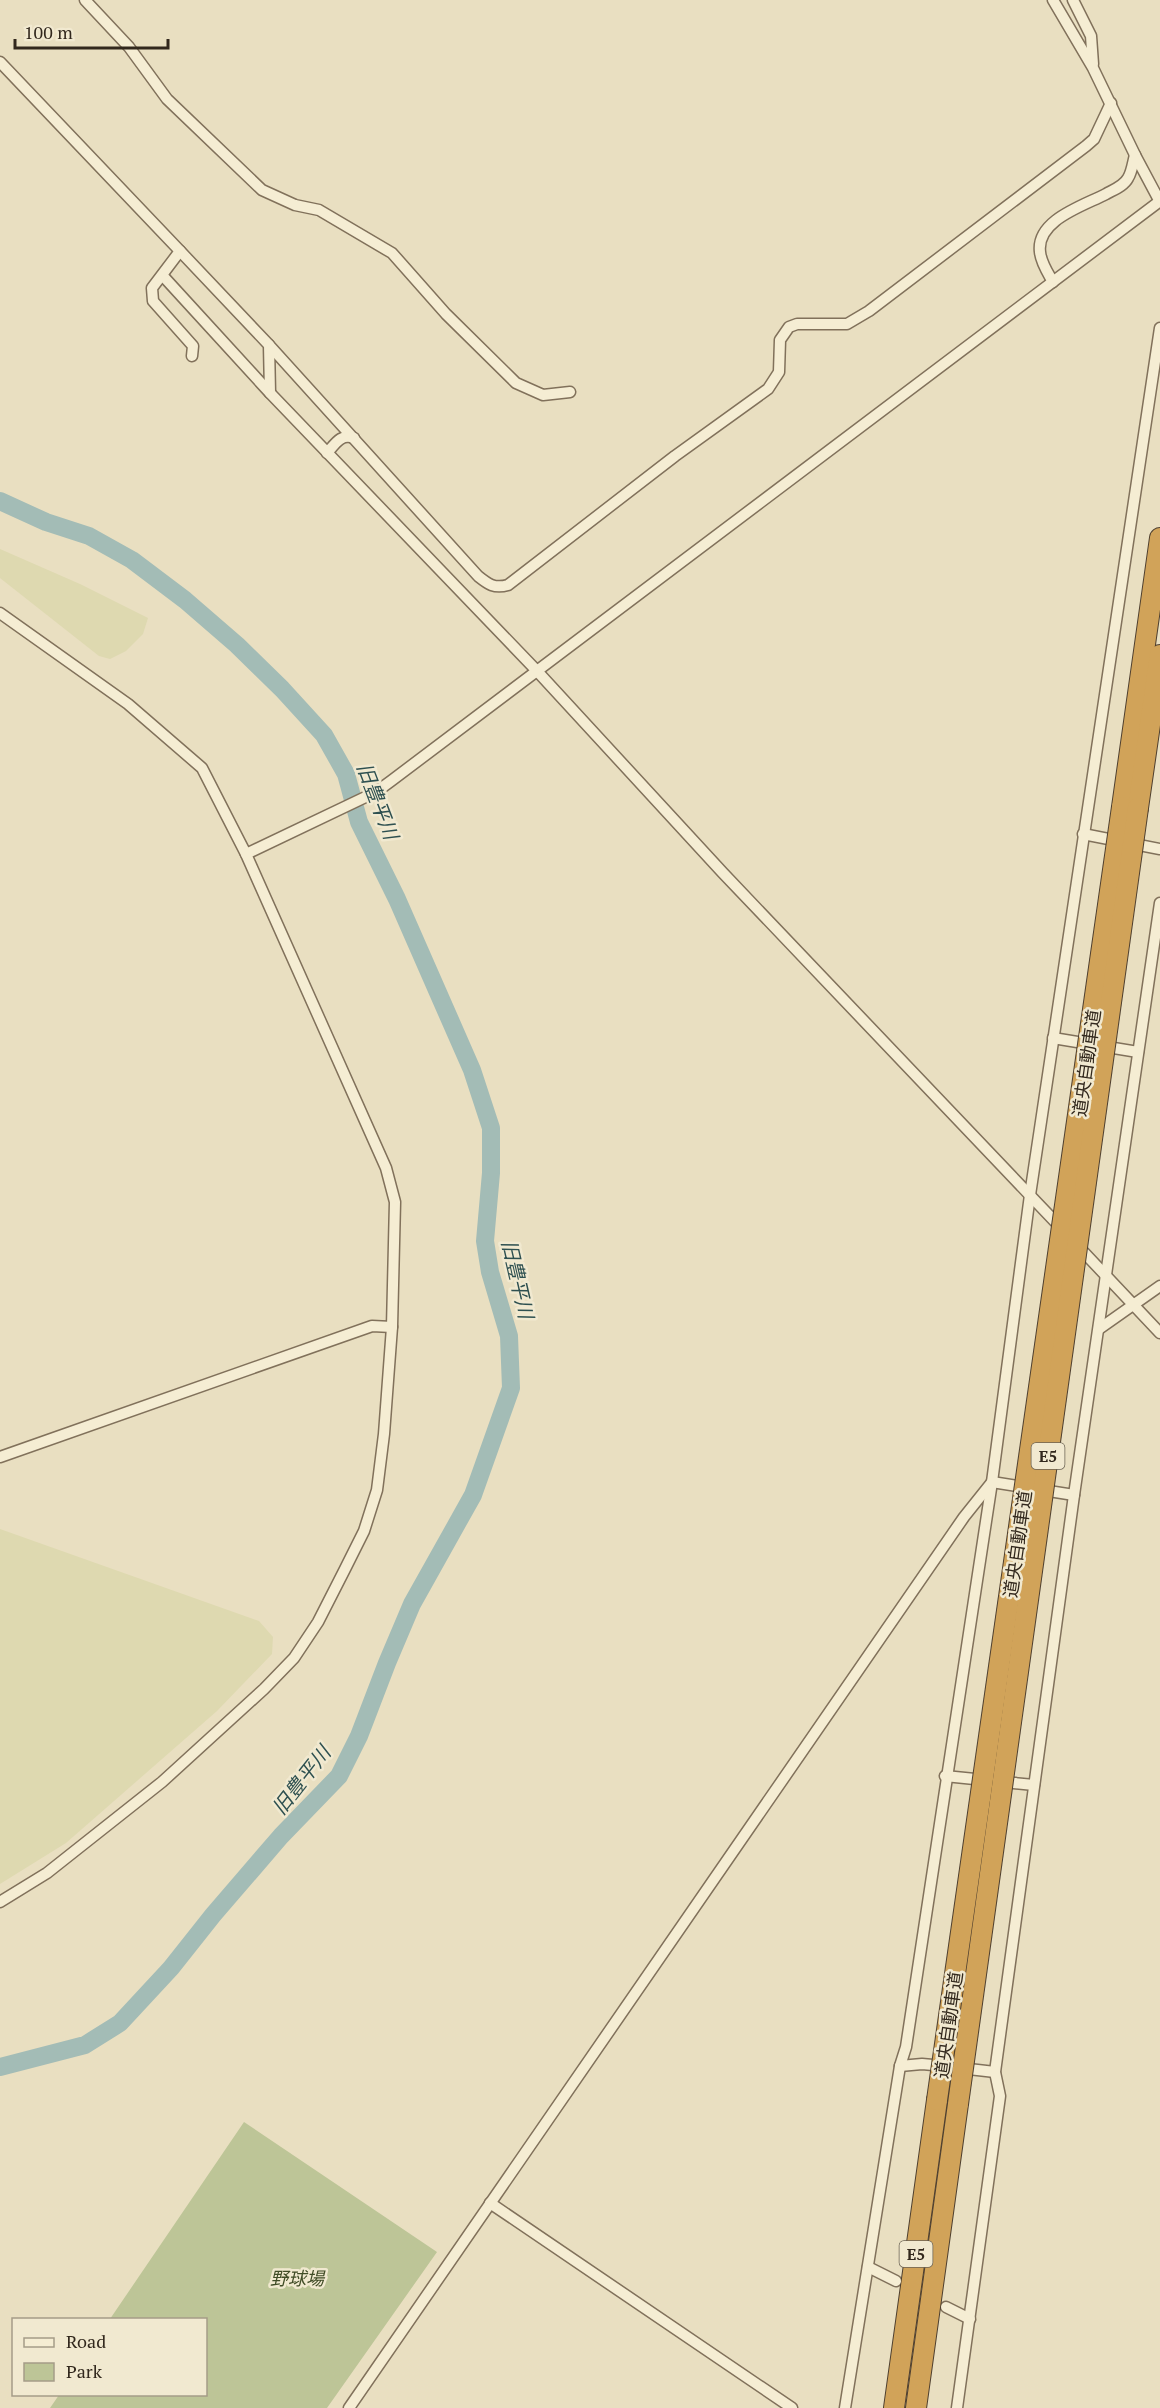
<svg xmlns="http://www.w3.org/2000/svg" width="1160" height="2408" viewBox="0 0 1160 2408" font-family="'PT Serif','Noto Sans JP',serif">
<rect width="100%" height="100%" fill="#e9dfc1"/>
<!-- farmland -->
<g fill="#ded9b0">
<path d="M 0,549 L 80,584 L 148,618 L 143,634 L 126,651 L 110,659 L 99,656 L 0,578 Z"/>
<path d="M 0,1529 L 259,1621 L 273,1637 L 272,1654 L 217,1711 L 66,1843 L 0,1884 Z"/>
</g>
<!-- green -->
<path fill="#bdc597" d="M 244,2122 L 437,2252 L 327,2408 L 50,2408 L 59,2395 L 206,2394 L 206,2320 L 110,2319 Z"/>
<g fill="none" stroke-linecap="round" stroke-linejoin="round">
<!-- river -->
<path stroke="#a3bcb6" stroke-width="18" d="M 0,501 L 46,522 L 89,536 L 132,560 L 185,600 L 237,645 L 282,689 L 324,735 L 346,774 L 359,822 L 397,899 L 472,1070 L 491,1128 L 491,1173 L 485,1241 L 490,1272 L 509,1336 L 511,1388 L 473,1495 L 412,1604 L 387,1663 L 359,1736 L 339,1776 L 281,1836 L 213,1915 L 171,1968 L 120,2023 L 85,2045 L 0,2067"/>
<!-- street casing -->
<g stroke="#81715b" stroke-width="13">
<g id="street">
<path d="M 85,0 L 129,47 L 167,99 L 262,190 L 295,205 L 319,210 L 392,253 L 446,314 L 516,383 L 543,395 L 570,392"/>
<path d="M 1053,0 L 1093,68 L 1135,155 L 1160,202"/>
<path d="M 1073,0 L 1091,36 L 1093,64"/>
<path d="M 0,62 L 180,251 L 152,288 L 153,301 L 193,346 L 192,356"/>
<path d="M 180,251 L 269,345 L 270,393"/>
<path d="M 163,276 L 270,393 L 537,671 L 723,873 L 1063,1230"/>
<path d="M 1053,282 C 1048,273 1041,263 1040,252 C 1036,220 1083,206 1106,194 C 1113,190 1124,186 1128,178 C 1132,172 1133,162 1135,155"/>
<path d="M 269,345 L 478,576 C 488,584 494,589 508,585 L 675,456 L 768,389 L 779,372 L 780,340 L 789,327 L 797,324 L 847,324 L 869,311 L 1086,146 L 1094,139 L 1111,103"/>
<path d="M 327,453 C 335,444 341,433 354,438"/>
<path d="M 0,613 L 128,704 L 202,768 L 246,854 L 386,1168 L 395,1202 L 392,1327 L 384,1434 L 377,1490 L 364,1531 L 345,1569 L 318,1622 L 294,1658 L 264,1689 L 162,1782 L 47,1873 L 0,1902"/>
<path d="M 1083,834 L 1160,849"/>
<path d="M 246,854 L 376,792 L 391,781 L 1160,201"/>
<path d="M 1053,1038 L 1138,1052"/>
<path d="M 1076,1244 L 1160,1333"/>
<path d="M 1099,1329 L 1160,1286"/>
<path d="M 0,1457 L 372,1326 L 392,1327"/>
<path d="M 945,1776 L 1034,1785"/>
<path d="M 900,2066 L 922,2064 L 944,2066"/>
<path d="M 960,2068 L 995,2072"/>
<path d="M 490,2203 L 792,2408"/>
<path d="M 868,2267 L 896,2281"/>
<path d="M 946,2307 L 970,2319"/>
<path d="M 349,2408 L 964,1517 L 992,1482 L 1074,1495"/>
<path d="M 845,2408 L 900,2066 L 906,2047 L 992,1482 L 1030,1195 L 1160,328"/>
<path d="M 957,2408 L 1000,2096 L 995,2072 L 1074,1495 L 1160,903"/>
</g>
</g>
<!-- highway casing -->
<g stroke="#4e3f2f" stroke-width="22">
<g id="highway">
<path d="M 1122,807 L 1160,538"/>
<path d="M 1138,808 L 1160,655"/>
<path d="M 894,2408 L 937,2100"/>
<path d="M 916,2408 L 958,2104"/>
</g>
</g>
<!-- street -->
<use href="#street" stroke="#f5edd3" stroke-width="10"/>
<!-- highway -->
<use href="#highway" stroke="#d1a359" stroke-width="20"/>
<!-- highway-bridge casing -->
<g stroke="#4e3f2f" stroke-width="22" stroke-linecap="butt">
<g id="highway-bridge">
<path d="M 937,2100 L 1122,807"/>
<path d="M 958,2104 L 1138,808"/>
</g>
</g>
<!-- highway-bridge -->
<use href="#highway-bridge" stroke="#d1a359" stroke-width="20"/>
</g>
<g text-anchor="middle" dominant-baseline="central" stroke-width="5" stroke-linejoin="round" paint-order="stroke">
<!-- shield labels -->
<g fill="#f1e9d0" stroke="#6b6253" stroke-width="1.5">
<rect x="1031.5" y="1443" width="33" height="26" rx="4.5"/>
<rect x="899.5" y="2241" width="33" height="26" rx="4.5"/>
</g>
<g font-size="16" font-weight="bold" fill="#32281d">
<text x="1048" y="1456">E5</text>
<text x="916" y="2254">E5</text>
</g>
<!-- street labels -->
<g font-size="18" fill="#32281d" stroke="#f1e9d0">
<text transform="translate(1086 1063) rotate(-82)">道央自動車道</text>
<text transform="translate(1017 1544) rotate(-82)">道央自動車道</text>
<text transform="translate(948 2025) rotate(-82)">道央自動車道</text>
</g>
<!-- park labels -->
<g font-size="18" font-style="italic" fill="#404c26" stroke="#f1e9d0">
<text x="297" y="2278">野球場</text>
</g>
<!-- water labels -->
<g font-size="20" font-style="italic" fill="#2e5050" stroke="#f1e9d0">
<text transform="translate(378 801) rotate(69)">旧豊平川</text>
<text transform="translate(518 1279) rotate(77)">旧豊平川</text>
<text transform="translate(301 1780) rotate(-52)">旧豊平川</text>
</g>
</g>
<!-- legend -->
<rect x="12" y="2318" width="195" height="78" fill="#f1e9d0" stroke="#a59c88" stroke-width="1.5"/>
<rect x="24" y="2338" width="30" height="9" fill="#f5edd3" stroke="#a59c88" stroke-width="1.5"/>
<text x="66" y="2348" font-size="18" fill="#32281d">Road</text>
<rect x="24" y="2363" width="30" height="18" fill="#bdc597" stroke="#a59c88" stroke-width="1.5"/>
<text x="66" y="2378" font-size="18" fill="#32281d">Park</text>
<!-- scale -->
<path d="M15 39v9h153v-9" fill="none" stroke="#32281d" stroke-width="3"/>
<text x="24" y="39" font-size="18" fill="#32281d" stroke="#f1e9d0" stroke-width="4.5" paint-order="stroke">100 m</text>
</svg>
